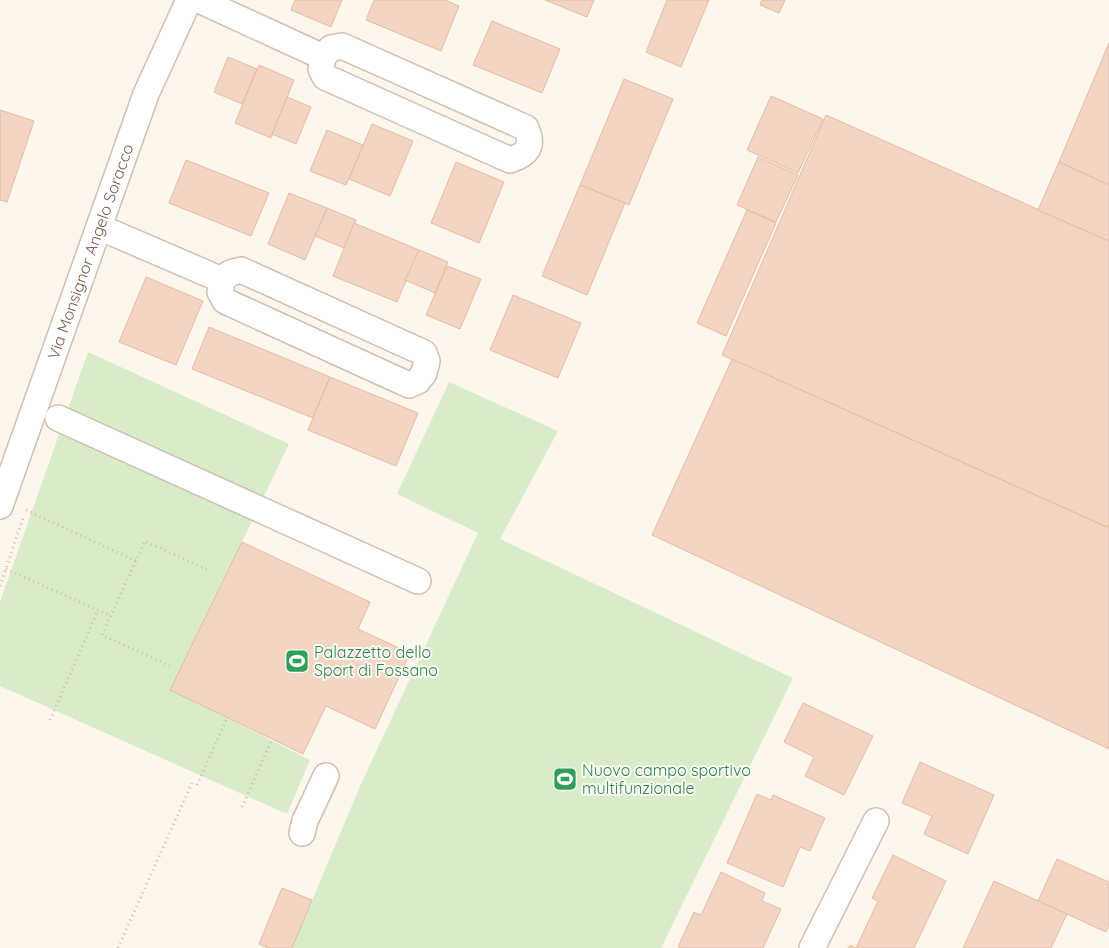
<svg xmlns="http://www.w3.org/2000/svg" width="1109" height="948" viewBox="0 0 1109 948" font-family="Quicksand,sans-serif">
<rect width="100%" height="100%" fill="#fdf6ec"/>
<!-- green -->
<g fill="#d8ecc9">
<path d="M 88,352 L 289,444 L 171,690 L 310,760 L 287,814 L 0,686 L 0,602 Z"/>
<path d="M 449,382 L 558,431 L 500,539 L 793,678 L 661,948 L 292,948 L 361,784 L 478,533 L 397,494 Z"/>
</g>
<!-- building -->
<g fill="#f3d5c3" stroke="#e6bba3">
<path d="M 295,0 L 342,0 L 331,27 L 291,10 Z"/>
<path d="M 374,0 L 445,0 L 459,6 L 441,51 L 366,20 Z"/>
<path d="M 545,0 L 594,0 L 587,17 Z"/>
<path d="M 667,0 L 709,0 L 681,67 L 646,52 Z"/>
<path d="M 762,0 L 785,0 L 779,13 L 760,5 Z"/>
<path d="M 492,21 L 560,49 L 542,93 L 473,65 Z"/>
<path d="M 1109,43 L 1109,185 L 1059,162 Z"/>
<path d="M 228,57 L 257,69 L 242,104 L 214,92 Z"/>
<path d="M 259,65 L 294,80 L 271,138 L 235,123 Z"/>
<path d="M 624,79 L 673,99 L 629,205 L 580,185 Z"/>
<path d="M 771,96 L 823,119 L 798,173 L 747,150 Z"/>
<path d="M 287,97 L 311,107 L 296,144 L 272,134 Z"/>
<path d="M 0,110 L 34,121 L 7,202 L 0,200 Z"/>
<path d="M 826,115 L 1109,241 L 1109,528 L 722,355 Z"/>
<path d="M 372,124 L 413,141 L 390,196 L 349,179 Z"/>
<path d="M 327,130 L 363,145 L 346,185 L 310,171 Z"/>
<path d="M 758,157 L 798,175 L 776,222 L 737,205 Z"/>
<path d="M 186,160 L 269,193 L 251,236 L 169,203 Z"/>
<path d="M 456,162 L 504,182 L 479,243 L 431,223 Z"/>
<path d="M 1059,162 L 1109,185 L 1109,241 L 1038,210 Z"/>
<path d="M 580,185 L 625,203 L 587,295 L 542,276 Z"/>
<path d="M 289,193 L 327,208 L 305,260 L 268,244 Z"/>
<path d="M 327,208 L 356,220 L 344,248 L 315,236 Z"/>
<path d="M 747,210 L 776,223 L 726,336 L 697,323 Z"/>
<path d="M 354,223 L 419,250 L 397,302 L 333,276 Z"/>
<path d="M 419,250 L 448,262 L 435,293 L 405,280 Z"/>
<path d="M 447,266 L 481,279 L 460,329 L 426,315 Z"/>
<path d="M 146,277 L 203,301 L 176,365 L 119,342 Z"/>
<path d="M 513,295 L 581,323 L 558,378 L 490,350 Z"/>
<path d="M 209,327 L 330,377 L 313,418 L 192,369 Z"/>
<path d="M 732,359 L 1109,528 L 1109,749 L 652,535 Z"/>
<path d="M 330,377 L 418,413 L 396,466 L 308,430 Z"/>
<path d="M 242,542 L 370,602 L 358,629 L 410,653 L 375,729 L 326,706 L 303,754 L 170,690 Z"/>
<path d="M 803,703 L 873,736 L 844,795 L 805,776 L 814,757 L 784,742 Z"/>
<path d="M 920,762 L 994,795 L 968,854 L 924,834 L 932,816 L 902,803 Z"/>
<path d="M 757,794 L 771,800 L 773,795 L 825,818 L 810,851 L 800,847 L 783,887 L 727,863 Z"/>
<path d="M 893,855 L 946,881 L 914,948 L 848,948 L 850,945 L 856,948 L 878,901 L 872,898 Z"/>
<path d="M 1057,859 L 1109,882 L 1109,925 L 1106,932 L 1038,901 Z"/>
<path d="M 721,872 L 765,893 L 762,901 L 781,909 L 763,948 L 681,948 L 678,947 L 694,912 L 701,915 Z"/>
<path d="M 994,881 L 1067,914 L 1051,948 L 963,948 Z"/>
<path d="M 282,888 L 312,900 L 292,948 L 268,948 L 259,944 Z"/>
</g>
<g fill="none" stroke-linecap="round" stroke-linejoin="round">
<!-- minor casing -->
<g stroke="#d1beb0" stroke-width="28">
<g id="minor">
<path d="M 199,0 L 323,57"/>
<path d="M 342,46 L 526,128 C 534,146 528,154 510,160 L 325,77 L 321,69 L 323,57 L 331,48 Z"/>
<path d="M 99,227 L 222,280 L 230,273 L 241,270 L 424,353 L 427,361 L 424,373 L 418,381 L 409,385 L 225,301 L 220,292 L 222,280"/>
<path d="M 58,418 L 418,581"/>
<path id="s1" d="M 0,506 L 146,94 L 189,0"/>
<path d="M 302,833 L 305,821 L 326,776"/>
<path d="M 812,948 L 876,821"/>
</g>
</g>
<!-- path -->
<g stroke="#d9b8a5" stroke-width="3" stroke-dasharray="1 4" stroke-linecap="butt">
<path d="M 26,510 L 136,561"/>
<path d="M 6,569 L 111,616"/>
<path d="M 0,586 L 23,518"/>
<path d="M 170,666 L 102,635 L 145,541 L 210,571"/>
<path d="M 50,720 L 98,610"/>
<path d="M 197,785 L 227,718"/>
<path d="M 242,807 L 272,739"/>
<path d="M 118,948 L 192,783"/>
</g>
<!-- minor -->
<use href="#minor" stroke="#fff" stroke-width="25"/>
</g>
<!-- icons -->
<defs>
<g id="stadium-square" transform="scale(1.25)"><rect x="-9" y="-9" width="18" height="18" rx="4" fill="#2e9e5b" stroke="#fffaf3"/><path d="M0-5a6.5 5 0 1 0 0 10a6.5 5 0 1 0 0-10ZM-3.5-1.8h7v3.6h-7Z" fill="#fff"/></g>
</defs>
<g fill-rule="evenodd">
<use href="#stadium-square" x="297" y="661"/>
<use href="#stadium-square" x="565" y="779"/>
</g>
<g text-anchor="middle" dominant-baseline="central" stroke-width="4" stroke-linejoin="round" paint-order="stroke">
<!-- street labels -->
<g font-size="16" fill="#7a5c4d" stroke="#fffaf3">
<text stroke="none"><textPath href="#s1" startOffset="270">Via Monsignor Angelo Soracco</textPath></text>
</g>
<!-- leisure labels -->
<g font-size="16" fill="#27864d" stroke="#fffaf3" text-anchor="start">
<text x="314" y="652">Palazzetto dello<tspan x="314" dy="18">Sport di Fossano</tspan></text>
<text x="582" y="770">Nuovo campo sportivo<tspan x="582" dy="18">multifunzionale</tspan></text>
</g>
</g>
</svg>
